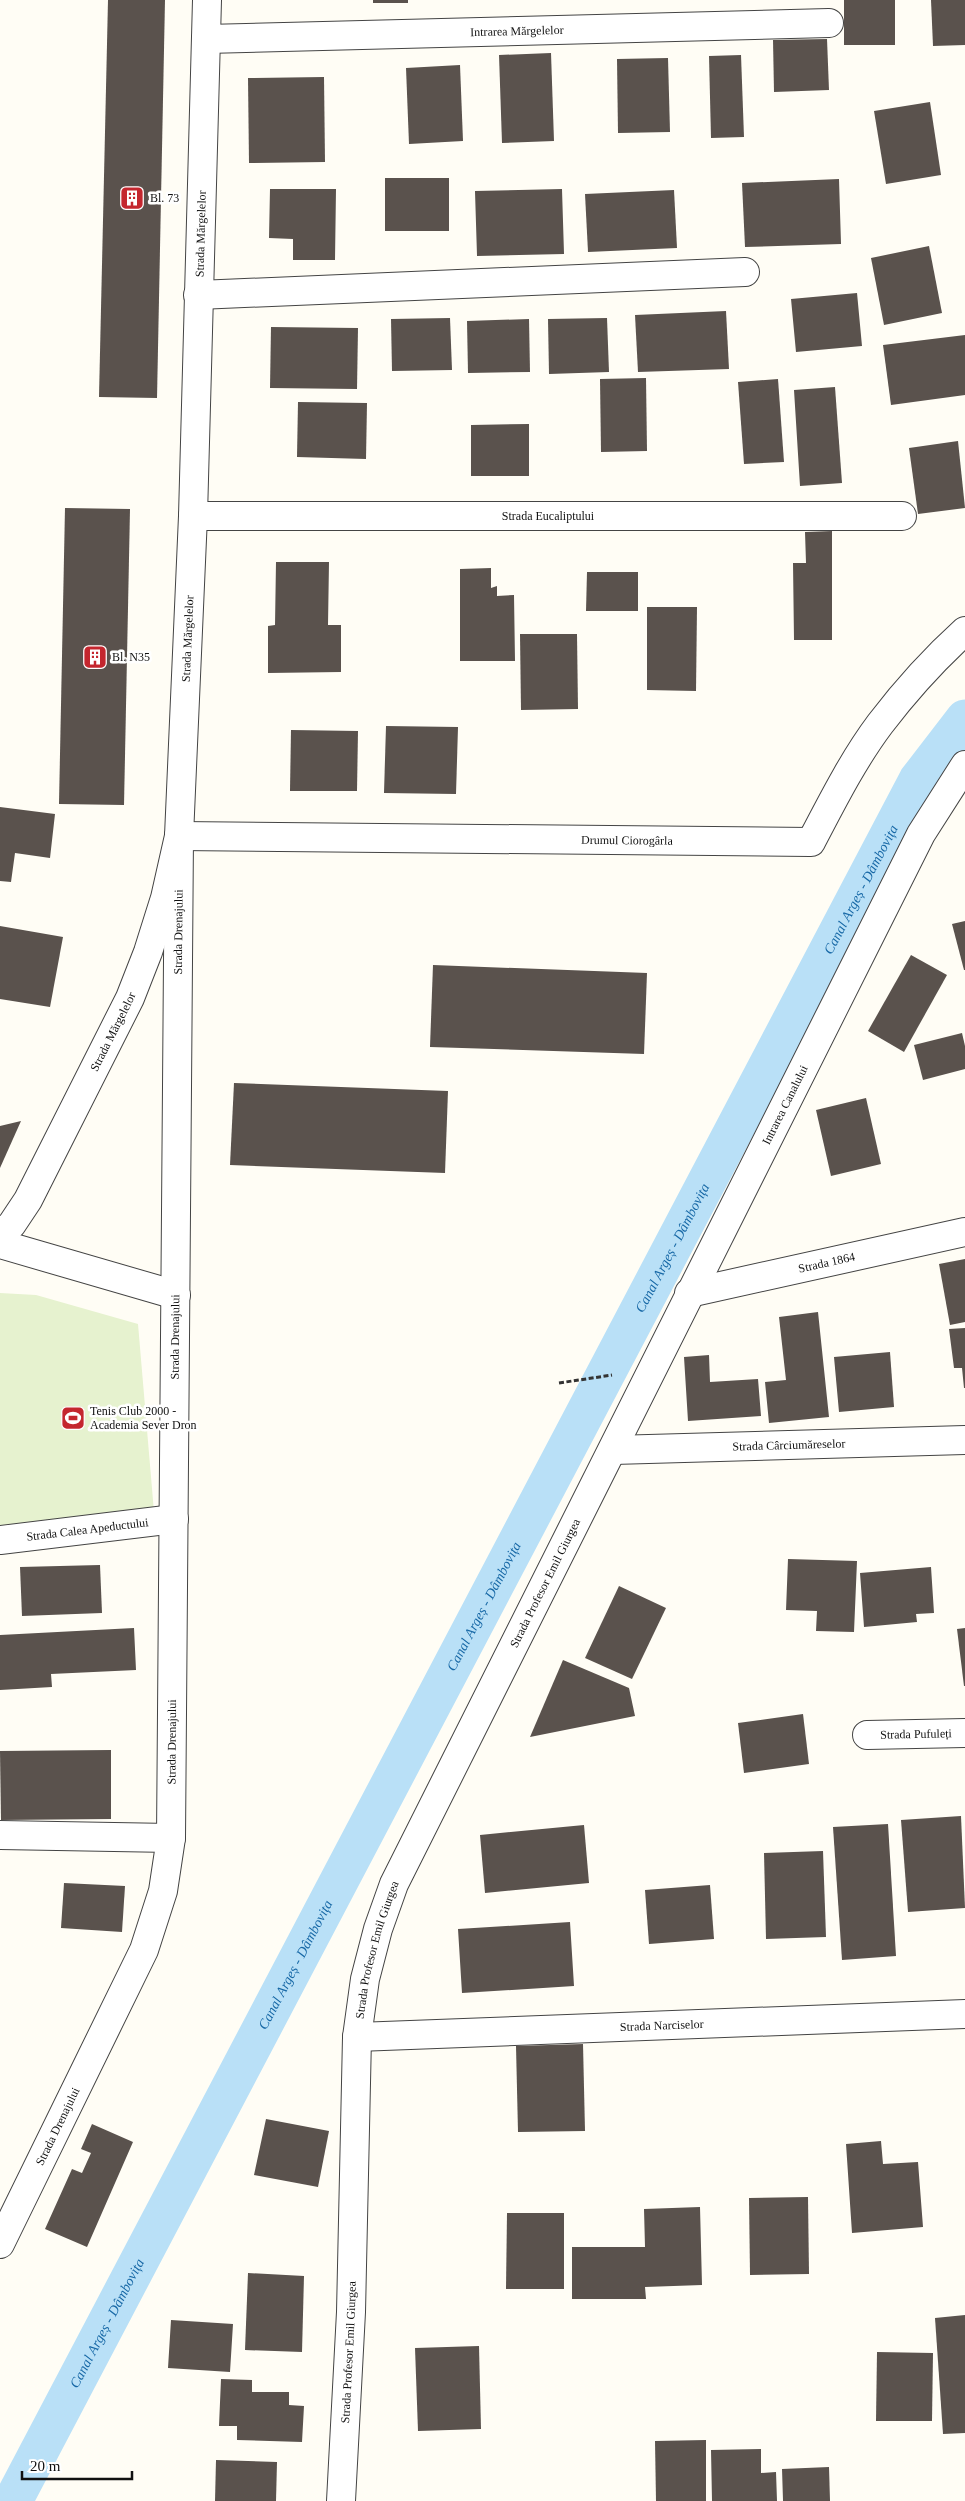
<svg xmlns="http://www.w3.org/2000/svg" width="965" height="2501" viewBox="0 0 965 2501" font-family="Georgia,serif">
<rect width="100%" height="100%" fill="#fffdf5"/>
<!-- pitch -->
<path fill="#e6f2cf" d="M 0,1293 L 36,1295 L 138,1324 L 154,1512 L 0,1532 Z"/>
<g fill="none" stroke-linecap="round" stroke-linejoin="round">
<!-- canal -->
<path stroke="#b9e0f7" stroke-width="39" id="s1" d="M 13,2501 L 918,780 L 965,719"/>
</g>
<!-- building -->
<g fill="#5a524d">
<path d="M 108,0 L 165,0 L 157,398 L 99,397 Z"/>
<rect x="373" y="0" width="35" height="3"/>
<rect x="844" y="0" width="51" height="45"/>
<path d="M 931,0 L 965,0 L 965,45 L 933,46 Z"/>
<path d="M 827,39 L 829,90 L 774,92 L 773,40 Z"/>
<path d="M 551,53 L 554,141 L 502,143 L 499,55 Z"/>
<path d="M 741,55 L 744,137 L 711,138 L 709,56 Z"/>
<path d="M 668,58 L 670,132 L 618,133 L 617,59 Z"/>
<path d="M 460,65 L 463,141 L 409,144 L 406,68 Z"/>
<path d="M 324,77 L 325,162 L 249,163 L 248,78 Z"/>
<path d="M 930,102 L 941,175 L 886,184 L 874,111 Z"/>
<rect x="385" y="178" width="64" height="53"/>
<path d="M 839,179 L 841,244 L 745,247 L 742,183 Z"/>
<path d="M 270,189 L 336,189 L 335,260 L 293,260 L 293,239 L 269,238 Z"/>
<path d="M 562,189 L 564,254 L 477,256 L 475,191 Z"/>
<path d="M 674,190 L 677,248 L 588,252 L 585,194 Z"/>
<path d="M 929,246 L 942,313 L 884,325 L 871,258 Z"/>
<path d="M 857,293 L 862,346 L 796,352 L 791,299 Z"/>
<path d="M 726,311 L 729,369 L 638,372 L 635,315 Z"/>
<path d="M 450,318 L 452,370 L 392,371 L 391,319 Z"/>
<path d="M 607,318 L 609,372 L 549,374 L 548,319 Z"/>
<path d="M 529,319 L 530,372 L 468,373 L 467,321 Z"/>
<path d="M 271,327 L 358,328 L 357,389 L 270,388 Z"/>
<path d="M 965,335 L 965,395 L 891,405 L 883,345 Z"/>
<path d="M 646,378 L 647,451 L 601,452 L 600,379 Z"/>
<path d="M 778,379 L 784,462 L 744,464 L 738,382 Z"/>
<path d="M 835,387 L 842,483 L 800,486 L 794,390 Z"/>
<path d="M 298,402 L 367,403 L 366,459 L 297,457 Z"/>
<path d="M 529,424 L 529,476 L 471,476 L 471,425 Z"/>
<path d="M 958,441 L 965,508 L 918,514 L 909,448 Z"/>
<path d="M 65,508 L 130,509 L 124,805 L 59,804 Z"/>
<path d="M 832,531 L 832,640 L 794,640 L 793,563 L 806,563 L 805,532 Z"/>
<path d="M 276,562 L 329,562 L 328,625 L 341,625 L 341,672 L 268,673 L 268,626 L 275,625 Z"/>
<path d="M 491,568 L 491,588 L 497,586 L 497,596 L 514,595 L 515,661 L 460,661 L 460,569 Z"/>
<path d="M 587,572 L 638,572 L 638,611 L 586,611 Z"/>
<path d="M 647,607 L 697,607 L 696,691 L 647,690 Z"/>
<path d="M 520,634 L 577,634 L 578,709 L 521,710 Z"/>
<path d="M 386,726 L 458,727 L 456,794 L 384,793 Z"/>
<path d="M 291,730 L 358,731 L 357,791 L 290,791 Z"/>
<path d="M 0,807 L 55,814 L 50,858 L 15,853 L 11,882 L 0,881 Z"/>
<path d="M 965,921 L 965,970 L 964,970 L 952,924 Z"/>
<path d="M 0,926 L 63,937 L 50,1007 L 0,999 Z"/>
<path d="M 911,955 L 947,975 L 904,1052 L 868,1031 Z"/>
<path d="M 433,965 L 647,973 L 644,1054 L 430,1047 Z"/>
<path d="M 962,1033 L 965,1046 L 965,1069 L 923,1080 L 914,1045 Z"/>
<path d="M 234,1083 L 448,1091 L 445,1173 L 230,1165 Z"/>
<path d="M 866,1098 L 881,1164 L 831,1176 L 816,1110 Z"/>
<path d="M 21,1121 L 0,1168 L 0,1126 Z"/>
<path d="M 965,1259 L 965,1322 L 950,1325 L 939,1264 Z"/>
<path d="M 818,1312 L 829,1417 L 769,1423 L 765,1382 L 786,1380 L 779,1317 Z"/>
<path d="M 965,1328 L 965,1388 L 964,1388 L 962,1368 L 954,1368 L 949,1329 Z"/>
<path d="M 890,1352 L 894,1407 L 839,1412 L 834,1357 Z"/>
<path d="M 709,1355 L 710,1382 L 758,1379 L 761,1416 L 688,1421 L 684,1357 Z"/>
<path d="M 788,1559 L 857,1561 L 854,1632 L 816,1631 L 817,1611 L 786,1610 Z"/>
<path d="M 100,1565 L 102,1613 L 22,1616 L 20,1567 Z"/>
<path d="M 931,1567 L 934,1613 L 916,1614 L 917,1622 L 864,1627 L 860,1573 Z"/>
<path d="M 619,1586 L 666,1608 L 632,1679 L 585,1658 Z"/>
<path d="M 134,1628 L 136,1670 L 51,1674 L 52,1687 L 0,1690 L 0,1635 Z"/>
<path d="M 965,1628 L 965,1686 L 964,1686 L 957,1629 Z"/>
<path d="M 563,1660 L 629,1688 L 635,1716 L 530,1737 Z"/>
<path d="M 803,1714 L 809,1764 L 744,1773 L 738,1723 Z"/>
<path d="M 111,1750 L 111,1819 L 1,1820 L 0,1751 Z"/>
<path d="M 961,1816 L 965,1908 L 908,1912 L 901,1820 Z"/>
<path d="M 888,1824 L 896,1956 L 842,1960 L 833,1827 Z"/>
<path d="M 584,1825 L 589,1883 L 485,1893 L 480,1835 Z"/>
<path d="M 823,1851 L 826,1937 L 766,1939 L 764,1853 Z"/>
<path d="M 64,1883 L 125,1886 L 122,1932 L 61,1928 Z"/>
<path d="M 710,1885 L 714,1939 L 649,1944 L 645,1890 Z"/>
<path d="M 570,1922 L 574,1986 L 462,1993 L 458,1929 Z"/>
<path d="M 583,2044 L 585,2131 L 518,2132 L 516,2046 Z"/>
<path d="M 266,2119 L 329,2131 L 318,2187 L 254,2175 Z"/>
<path d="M 92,2124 L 133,2142 L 87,2247 L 45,2229 L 72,2169 L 82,2173 L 91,2153 L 81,2149 Z"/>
<path d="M 881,2141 L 883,2164 L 918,2162 L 923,2227 L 852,2233 L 846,2144 Z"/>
<path d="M 808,2197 L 809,2274 L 750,2275 L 749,2198 Z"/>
<path d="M 700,2207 L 702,2285 L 645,2287 L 646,2299 L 572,2299 L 572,2247 L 645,2247 L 644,2209 Z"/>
<path d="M 507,2213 L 564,2213 L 564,2289 L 506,2289 Z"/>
<path d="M 248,2273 L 304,2276 L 302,2352 L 245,2350 Z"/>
<path d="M 965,2315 L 965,2433 L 943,2434 L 935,2318 Z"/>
<path d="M 171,2320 L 233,2324 L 230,2372 L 168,2368 Z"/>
<path d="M 479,2346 L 481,2429 L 418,2431 L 415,2348 Z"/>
<path d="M 877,2352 L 933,2353 L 932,2421 L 876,2421 Z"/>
<path d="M 221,2379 L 252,2380 L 252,2392 L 289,2392 L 289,2405 L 304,2406 L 302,2442 L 237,2440 L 237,2426 L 219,2426 Z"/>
<path d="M 706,2440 L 706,2501 L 656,2501 L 655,2441 Z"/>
<path d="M 761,2449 L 761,2473 L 776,2472 L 777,2501 L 712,2501 L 711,2450 Z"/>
<path d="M 216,2460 L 277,2462 L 276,2501 L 215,2501 Z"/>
<path d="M 829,2467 L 830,2501 L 783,2501 L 782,2469 Z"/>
</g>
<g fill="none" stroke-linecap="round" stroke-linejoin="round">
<!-- minor casing -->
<g stroke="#444" stroke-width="30">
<g id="minor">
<path id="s2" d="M 206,39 L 829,23"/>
<path d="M 198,295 L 745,272"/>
<path id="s3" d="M 193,516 L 902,516"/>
<path id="s4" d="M 179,836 L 811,842 C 832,802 853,760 880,724 C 906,690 934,659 965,631"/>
<path id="s5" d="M 0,1237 L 12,1224 L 28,1200 L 130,998 L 148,952 L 165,898 L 179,836 L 193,516 L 207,0"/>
<path d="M 0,1244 L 176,1295"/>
<path id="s6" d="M 689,1293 L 965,1232"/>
<path id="s7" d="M 613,1450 L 965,1440"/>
<path id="s8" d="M 0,1540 L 174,1519"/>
<path id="s9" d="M 867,1735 L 965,1733"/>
<path d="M 0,1835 L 171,1838"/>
<path id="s10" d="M 357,2037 L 965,2014"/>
<path id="s11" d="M 0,2244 L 144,1950 L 163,1891 L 171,1838 L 179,836"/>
<path id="s12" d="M 341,2501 L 351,2312 L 357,2037 L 365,1979 L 378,1929 L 394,1884 L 921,834 L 965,765"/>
</g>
</g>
<!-- path -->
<path stroke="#333" stroke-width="3" stroke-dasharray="5 2.5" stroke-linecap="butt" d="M 559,1383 L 612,1375"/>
<!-- minor -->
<use href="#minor" stroke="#fff" stroke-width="28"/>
</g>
<!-- icons -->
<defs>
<g id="building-square" transform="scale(1.25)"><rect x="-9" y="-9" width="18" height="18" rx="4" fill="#c4262e" stroke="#fff"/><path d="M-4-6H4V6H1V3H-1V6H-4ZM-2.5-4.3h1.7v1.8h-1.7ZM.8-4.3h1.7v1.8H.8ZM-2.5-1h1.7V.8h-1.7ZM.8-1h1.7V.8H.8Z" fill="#fff"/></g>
<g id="stadium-square" transform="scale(1.25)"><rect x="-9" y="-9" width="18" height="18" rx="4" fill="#c4262e" stroke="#fff"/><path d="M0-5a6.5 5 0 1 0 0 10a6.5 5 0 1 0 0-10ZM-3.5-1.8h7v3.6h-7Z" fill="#fff"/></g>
</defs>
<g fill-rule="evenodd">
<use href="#building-square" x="132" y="198"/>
<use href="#building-square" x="95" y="657"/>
<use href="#stadium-square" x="73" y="1418"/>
</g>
<g text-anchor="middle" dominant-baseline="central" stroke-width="5" stroke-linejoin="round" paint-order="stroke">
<!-- street labels -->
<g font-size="12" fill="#111" stroke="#fff">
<text stroke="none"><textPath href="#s2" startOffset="311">Intrarea Mărgelelor</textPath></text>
<text stroke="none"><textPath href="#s5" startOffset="1045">Strada Mărgelelor</textPath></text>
<text stroke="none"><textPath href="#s3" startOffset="355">Strada Eucaliptului</textPath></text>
<text stroke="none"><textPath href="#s5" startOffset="640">Strada Mărgelelor</textPath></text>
<text stroke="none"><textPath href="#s4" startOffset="448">Drumul Ciorogârla</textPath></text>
<text stroke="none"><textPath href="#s11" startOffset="1349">Strada Drenajului</textPath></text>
<text stroke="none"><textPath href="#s5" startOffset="235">Strada Mărgelelor</textPath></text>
<text stroke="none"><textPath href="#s12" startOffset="1494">Intrarea Canalului</textPath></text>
<text stroke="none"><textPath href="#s6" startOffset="141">Strada 1864</textPath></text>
<text stroke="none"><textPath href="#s11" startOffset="944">Strada Drenajului</textPath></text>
<text stroke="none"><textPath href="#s7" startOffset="176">Strada Cârciumăreselor</textPath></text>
<text stroke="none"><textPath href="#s8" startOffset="88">Strada Calea Apeductului</textPath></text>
<text stroke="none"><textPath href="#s12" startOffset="959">Strada Profesor Emil Giurgea</textPath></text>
<text stroke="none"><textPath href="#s9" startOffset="49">Strada Pufuleți</textPath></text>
<text stroke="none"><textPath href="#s11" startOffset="539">Strada Drenajului</textPath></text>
<text stroke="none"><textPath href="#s12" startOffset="554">Strada Profesor Emil Giurgea</textPath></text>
<text stroke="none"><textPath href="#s10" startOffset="305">Strada Narciselor</textPath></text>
<text stroke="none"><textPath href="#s11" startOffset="131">Strada Drenajului</textPath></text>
<text stroke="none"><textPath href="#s12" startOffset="149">Strada Profesor Emil Giurgea</textPath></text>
</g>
<!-- poi labels -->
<g font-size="12" fill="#111" stroke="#fff" text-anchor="start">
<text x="150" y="198">Bl. 73</text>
<text x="112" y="657">Bl. N35</text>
<text x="90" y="1411">Tenis Club 2000 -<tspan x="90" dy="14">Academia Sever Dron</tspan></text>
</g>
<!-- water labels -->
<g font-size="14" font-style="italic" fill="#1768a6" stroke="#fff">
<text stroke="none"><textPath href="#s1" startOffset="1821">Canal Argeș - Dâmbovița</textPath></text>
<text stroke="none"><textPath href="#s1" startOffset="1416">Canal Argeș - Dâmbovița</textPath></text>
<text stroke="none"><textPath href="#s1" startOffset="1011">Canal Argeș - Dâmbovița</textPath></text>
<text stroke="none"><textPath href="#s1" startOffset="606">Canal Argeș - Dâmbovița</textPath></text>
<text stroke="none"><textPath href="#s1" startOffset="201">Canal Argeș - Dâmbovița</textPath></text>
</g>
</g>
<!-- scale -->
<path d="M22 2471v8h110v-8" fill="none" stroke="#111111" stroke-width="2.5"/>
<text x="30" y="2471" font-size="15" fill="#111111" stroke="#ffffff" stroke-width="4" paint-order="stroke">20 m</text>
</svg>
